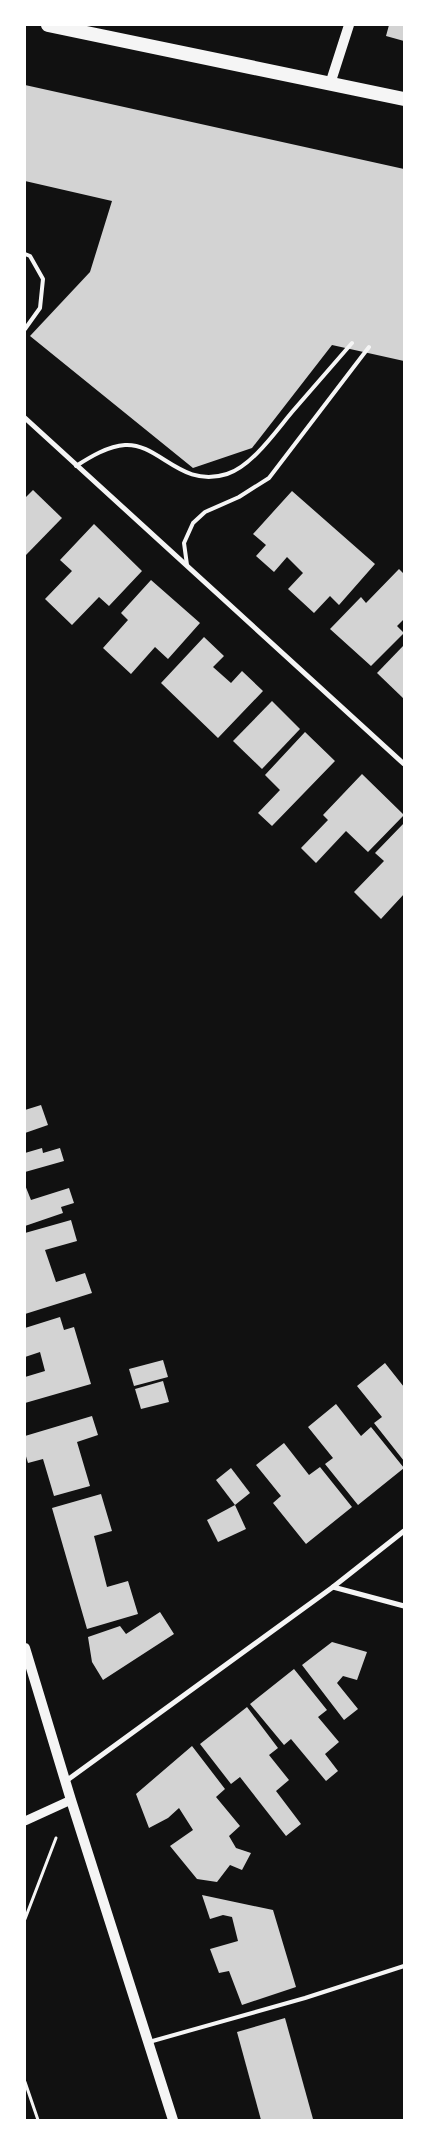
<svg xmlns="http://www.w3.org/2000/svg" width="429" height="2145" viewBox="0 0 429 2145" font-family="Commissioner,sans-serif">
<rect width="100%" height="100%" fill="#111"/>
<!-- building -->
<g fill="#d3d3d3">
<path d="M 389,25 L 404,25 L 404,41 L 386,36 Z"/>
<path d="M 25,85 L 404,169 L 404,361 L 332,345 L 252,448 L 193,468 L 30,336 L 90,272 L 112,201 L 25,181 Z"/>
<path d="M 33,490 L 62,518 L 25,556 L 25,498 Z"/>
<path d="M 292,491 L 375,564 L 339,605 L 330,596 L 314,613 L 288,589 L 303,573 L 287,557 L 274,572 L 256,556 L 266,545 L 253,534 Z"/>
<path d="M 94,524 L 142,571 L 109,606 L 99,597 L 72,625 L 45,599 L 72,571 L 60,560 Z"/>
<path d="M 399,569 L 404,574 L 404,619 L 397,626 L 404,633 L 371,666 L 330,629 L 361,597 L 366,603 Z"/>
<path d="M 151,580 L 200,623 L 168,659 L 155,647 L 131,674 L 103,648 L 128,620 L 121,613 Z"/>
<path d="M 204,637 L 224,656 L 213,667 L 231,683 L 242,671 L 263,691 L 218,738 L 161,683 Z"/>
<path d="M 404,645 L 404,699 L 377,673 Z"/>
<path d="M 272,701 L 300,729 L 262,769 L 233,741 Z"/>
<path d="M 305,732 L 335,761 L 272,826 L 258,813 L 280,790 L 265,775 Z"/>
<path d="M 362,774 L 404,815 L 368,852 L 346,831 L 316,863 L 301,848 L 328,820 L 323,815 Z"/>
<path d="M 404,823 L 404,894 L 381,919 L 354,892 L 384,861 L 375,853 Z"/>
<path d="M 41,1105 L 48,1125 L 25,1133 L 25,1110 Z"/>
<path d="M 42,1148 L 43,1153 L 60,1148 L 64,1161 L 25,1172 L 25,1153 Z"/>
<path d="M 25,1185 L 31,1200 L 69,1188 L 74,1203 L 61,1207 L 63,1213 L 25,1226 Z"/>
<path d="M 71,1220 L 77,1241 L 45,1250 L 56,1282 L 85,1273 L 92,1293 L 25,1314 L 25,1233 Z"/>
<path d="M 60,1317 L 64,1330 L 74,1327 L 91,1384 L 25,1403 L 25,1377 L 45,1371 L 40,1352 L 25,1357 L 25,1328 Z"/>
<path d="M 163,1360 L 168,1377 L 134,1386 L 129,1369 Z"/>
<path d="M 385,1363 L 404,1387 L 404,1461 L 374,1423 L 382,1417 L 357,1386 Z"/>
<path d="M 163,1381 L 169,1402 L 141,1409 L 135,1389 Z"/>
<path d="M 336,1404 L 361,1436 L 371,1427 L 404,1468 L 358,1505 L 325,1464 L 333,1458 L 308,1427 Z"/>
<path d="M 92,1416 L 98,1435 L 77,1442 L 90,1486 L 54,1496 L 43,1459 L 28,1463 L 25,1453 L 25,1436 Z"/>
<path d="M 284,1443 L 309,1475 L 320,1467 L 352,1507 L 306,1544 L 273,1503 L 281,1496 L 256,1465 Z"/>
<path d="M 231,1468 L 250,1493 L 235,1505 L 216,1480 Z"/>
<path d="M 101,1494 L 112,1531 L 94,1536 L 107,1587 L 128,1581 L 138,1614 L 87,1629 L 52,1508 Z"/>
<path d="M 235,1505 L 246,1529 L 218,1542 L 207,1520 Z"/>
<path d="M 160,1612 L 174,1634 L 103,1680 L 92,1662 L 88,1637 L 120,1626 L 126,1634 Z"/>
<path d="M 332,1642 L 367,1652 L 357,1680 L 343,1676 L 337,1683 L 358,1709 L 344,1720 L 302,1665 Z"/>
<path d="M 294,1669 L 327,1710 L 318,1717 L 339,1742 L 325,1754 L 338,1771 L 326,1781 L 291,1739 L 284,1745 L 250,1704 Z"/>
<path d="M 247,1707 L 278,1748 L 269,1755 L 289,1780 L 276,1791 L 301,1824 L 286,1836 L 240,1777 L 231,1784 L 200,1744 Z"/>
<path d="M 192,1746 L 225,1789 L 216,1797 L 240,1826 L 229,1836 L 236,1848 L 251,1853 L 242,1870 L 230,1865 L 217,1882 L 197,1879 L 170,1846 L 193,1830 L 179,1808 L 168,1818 L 149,1828 L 136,1794 Z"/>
<path d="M 202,1895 L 273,1910 L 296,1987 L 242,2005 L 229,1971 L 219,1973 L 210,1949 L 238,1941 L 232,1917 L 223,1915 L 210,1919 Z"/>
<path d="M 285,2018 L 313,2119 L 261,2120 L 237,2032 Z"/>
</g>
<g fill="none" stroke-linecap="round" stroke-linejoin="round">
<!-- path -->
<g stroke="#f5f5f5" stroke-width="3">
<path d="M 25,1919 L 56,1838"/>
<path d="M 25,2082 L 38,2120"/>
</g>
<!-- service -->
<g stroke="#f5f5f5" stroke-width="4">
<path d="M 25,254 L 30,256 L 43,279 L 40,308 L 25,329"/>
<path d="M 76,466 C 90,457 108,446 125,445 C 160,443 180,489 227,474 C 252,466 276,431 292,412 C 312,389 332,366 352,343"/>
<path d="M 187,565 L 184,543 L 193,523 L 205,512 L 239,497 L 269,478 L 369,347"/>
<path d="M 149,2042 L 305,1998 L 404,1966"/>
</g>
<!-- minor -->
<g stroke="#f5f5f5" stroke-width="5">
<path d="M 25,418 L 404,764"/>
<path d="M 333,1587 L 404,1606"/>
<path d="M 66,1781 L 333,1587 L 404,1531"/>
</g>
<!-- tertiary -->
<path stroke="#f5f5f5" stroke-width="9" d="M 25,1821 L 71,1800"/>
<!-- secondary -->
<g stroke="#f5f5f5" stroke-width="10">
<path d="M 330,84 L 349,25"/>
<path d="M 25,1648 L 71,1800 L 173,2120"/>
</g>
<!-- trunk -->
<path stroke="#f5f5f5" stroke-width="14" d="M 48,25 L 404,99"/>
</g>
<!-- border -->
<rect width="429" height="2145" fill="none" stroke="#ffffff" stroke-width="52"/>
</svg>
